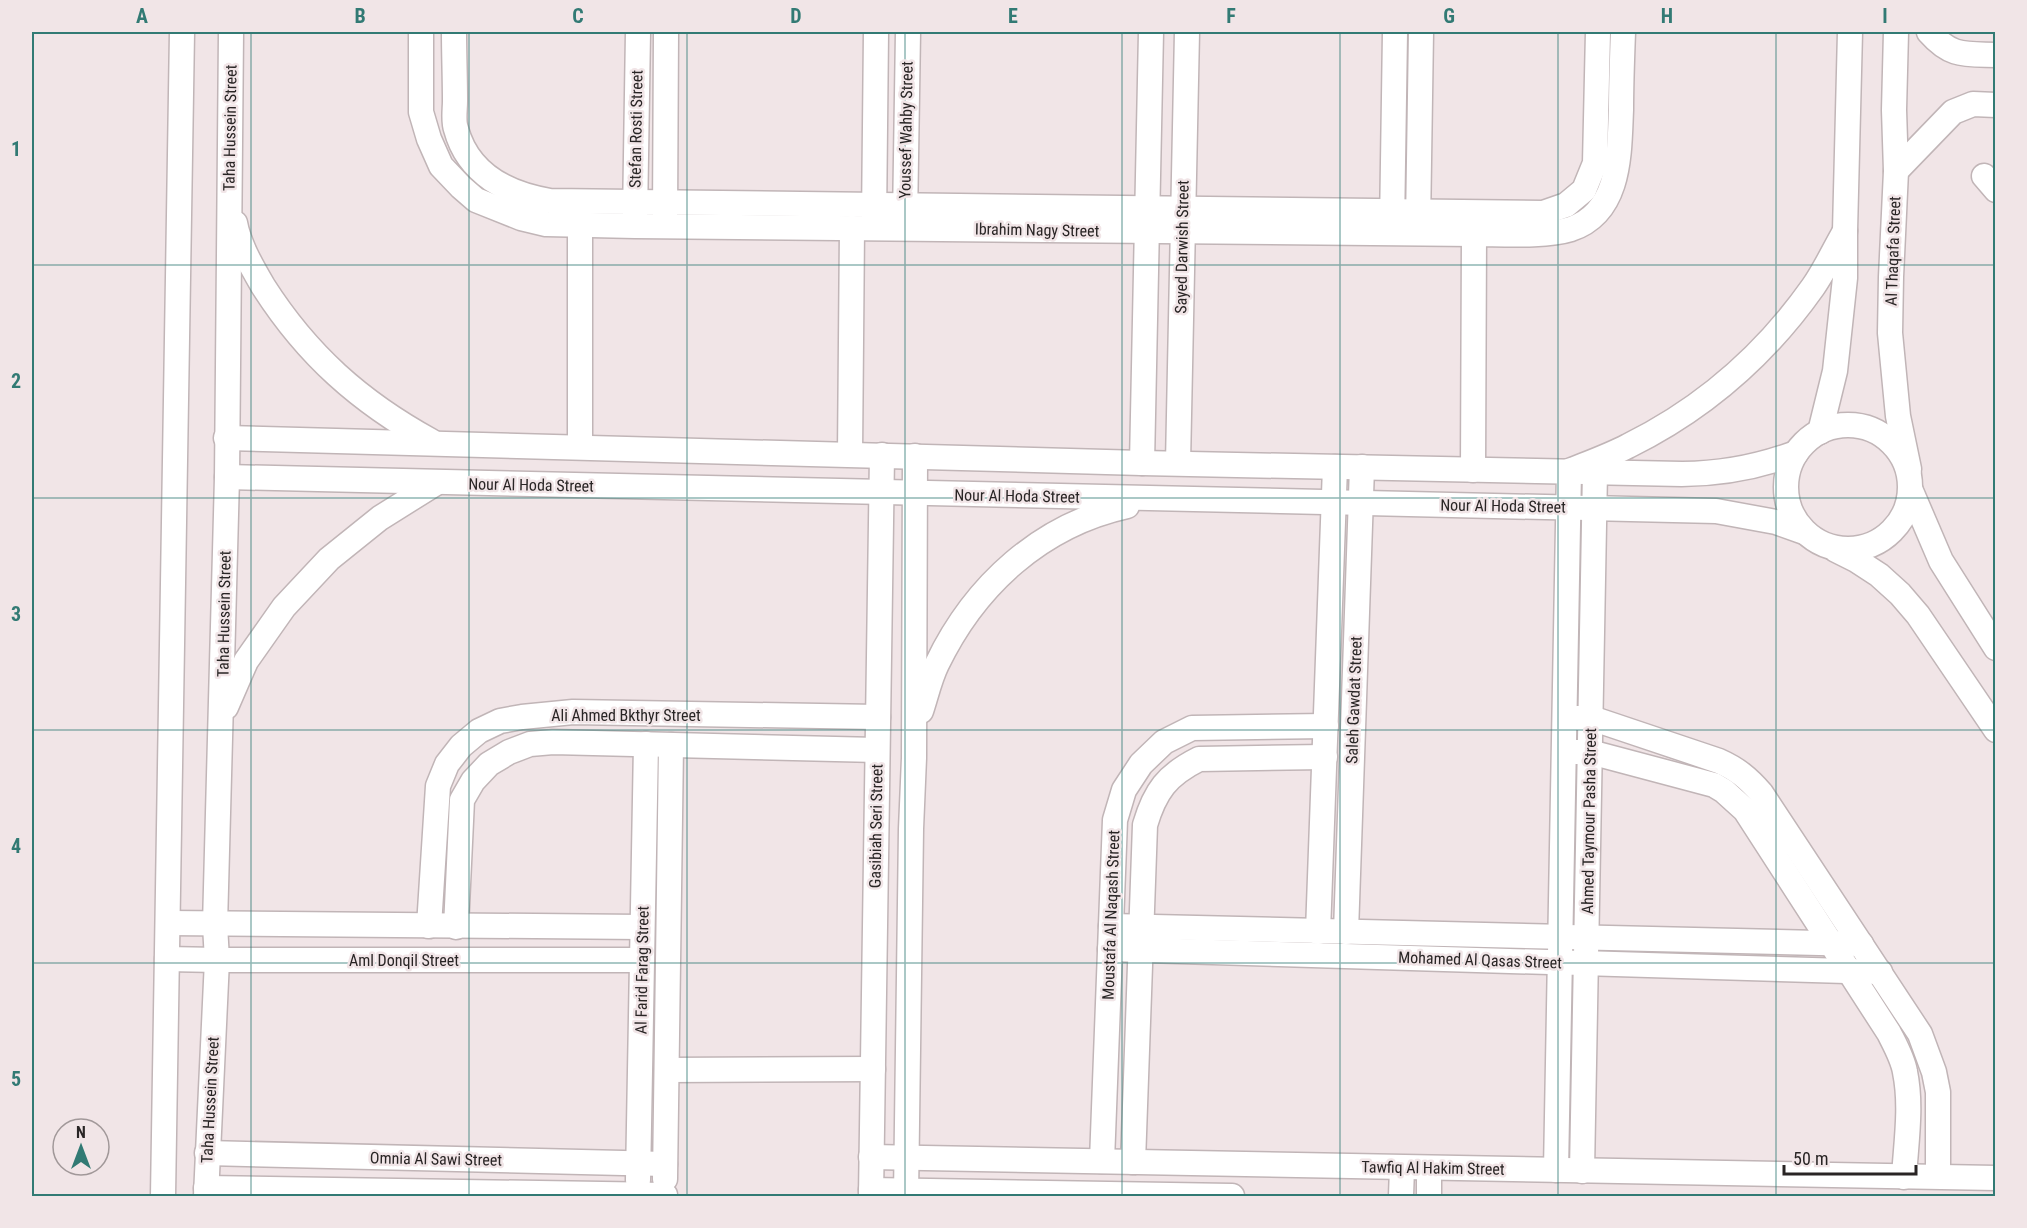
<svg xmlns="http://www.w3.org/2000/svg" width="2027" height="1228" viewBox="0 0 2027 1228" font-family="'Roboto Condensed',sans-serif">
<rect width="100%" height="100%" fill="#f1e5e7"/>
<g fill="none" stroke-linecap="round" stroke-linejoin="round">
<!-- minor casing -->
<g stroke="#c1b5b7" stroke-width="27">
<g id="minor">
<path d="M 421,32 L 421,112 L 429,139 L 441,166 L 461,187 L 476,200 L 521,218 L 546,224 L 635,226 L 1474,234 C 1502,234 1545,237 1571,229 C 1621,212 1619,153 1621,110 C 1621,84 1622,58 1623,32"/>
<path d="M 454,32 C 454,55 455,78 455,101 C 455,110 453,121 456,129 C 468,174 508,194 550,201 L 1543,213 L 1566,205 L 1584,190 L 1595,163 L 1598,32"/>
<path d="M 1896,32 L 1894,110 L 1896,171 L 1891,277 L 1890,333 L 1898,416 L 1909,469"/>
<path d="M 1929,32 C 1951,57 1964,54 1996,55"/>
<path d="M 1896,171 L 1953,112 L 1973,104 L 1996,105"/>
<path d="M 1984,176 L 1996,190"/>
<path d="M 665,217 L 666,32"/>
<path d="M 635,218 L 638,32"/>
<path d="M 905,220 L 908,32"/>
<path d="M 874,221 L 876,32"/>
<path d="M 235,223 C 239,245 252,267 263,286 C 307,355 360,402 431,441"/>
<path d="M 1418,225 L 1421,32"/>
<path d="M 1392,227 L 1395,32"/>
<circle cx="1848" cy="487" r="62"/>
<path d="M 1820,432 L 1835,371 L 1845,278 L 1845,231 L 1850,32"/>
<path d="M 226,438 L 1142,463 L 1682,474 C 1722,474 1758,467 1796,453"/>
<path d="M 580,447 L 580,225"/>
<path d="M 850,454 L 852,228"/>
<path d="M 1142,463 L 1151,32"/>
<path d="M 1178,463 L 1187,32"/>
<path d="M 1473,470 L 1474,234"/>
<path d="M 227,477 L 1716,511 L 1776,522 L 1804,532"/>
<path d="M 1911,491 L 1941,561 L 1996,648"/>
<path d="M 1836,550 L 1856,560 L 1879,575 L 1900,594 L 1918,615 L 1996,730"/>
<path d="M 226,707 L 246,661 L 284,607 L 329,559 L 380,518 L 436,483"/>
<path d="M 921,711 C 926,696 930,678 937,664 C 975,585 1041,525 1127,506"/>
<path d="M 1577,718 L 1591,718 L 1719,761 C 1737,769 1748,778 1761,793 L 1920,1034 L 1934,1072 L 1938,1092 L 1938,1176"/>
<path d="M 1575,752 L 1590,752 L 1714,785 L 1724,791 L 1745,810 L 1889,1033 C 1895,1045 1903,1059 1905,1072 C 1912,1106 1906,1143 1904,1177"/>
<path d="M 168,923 L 642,927"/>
<path d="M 429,926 L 438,786 L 447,764 L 461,746 L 479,731 L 500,721 L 522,717 L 573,712 L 878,717"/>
<path d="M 1111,926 L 1861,944"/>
<path d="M 456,927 L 462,800 L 473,781 L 489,764 L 509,752 L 530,744 L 553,742 L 877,750"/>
<path d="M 1318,932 L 1335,467"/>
<path d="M 1346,932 L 1362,467"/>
<path d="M 1110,949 L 1880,972"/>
<path d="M 167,959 L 217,960 L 642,960"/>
<path d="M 667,1070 L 873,1069"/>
<path d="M 207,1153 L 665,1164"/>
<path d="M 871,1157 L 1996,1178"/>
<path d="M 1102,1161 L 1115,820 L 1124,790 L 1141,764 L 1164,742 L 1192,728 L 1326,726"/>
<path d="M 1133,1162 L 1145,825 C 1155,791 1167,775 1199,759 L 1325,757"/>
<path d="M 1556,1170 L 1569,471 C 1589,463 1609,456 1628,446 C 1703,409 1765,355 1813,287 C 1825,270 1834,250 1845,231"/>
<path d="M 1582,1171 L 1595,471"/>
<path d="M 665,1179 L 671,745"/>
<path d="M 638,1180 L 646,744"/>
<path d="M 206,1188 L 665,1195"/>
<path d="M 871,1190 L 1232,1196"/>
<path d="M 163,1196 L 182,32"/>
<path d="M 206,1196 L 217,960 L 215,925 L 227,477 L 231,32"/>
<path d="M 871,1196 L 882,455"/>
<path d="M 906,1196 L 911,829 L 914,758 L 915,456"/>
<path d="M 1401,1196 L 1402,1168"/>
<path d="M 1429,1196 L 1429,1168"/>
</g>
</g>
<!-- minor -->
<use href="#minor" stroke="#fff" stroke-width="24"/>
</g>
<!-- grid -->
<path fill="none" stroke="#327a74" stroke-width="1.5" stroke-opacity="0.55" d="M 251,32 L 251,1196M 469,32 L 469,1196M 687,32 L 687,1196M 905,32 L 905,1196M 1122,32 L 1122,1196M 1340,32 L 1340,1196M 1558,32 L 1558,1196M 1776,32 L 1776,1196M 32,265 L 1996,265M 32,498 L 1996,498M 32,730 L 1996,730M 32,963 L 1996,963"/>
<g text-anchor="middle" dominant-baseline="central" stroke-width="5" stroke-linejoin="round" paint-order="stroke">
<!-- street labels -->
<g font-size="16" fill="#292525" stroke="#f1e5e7">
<text transform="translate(230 128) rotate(-89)">Taha Hussein Street</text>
<text transform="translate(636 129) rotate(-89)">Stefan Rosti Street</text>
<text transform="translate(906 130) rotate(-89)">Youssef Wahby Street</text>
<text transform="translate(1037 230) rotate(1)">Ibrahim Nagy Street</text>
<text transform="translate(1182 247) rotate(-89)">Sayed Darwish Street</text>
<text transform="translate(1893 251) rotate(-88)">Al Thaqafa Street</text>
<text transform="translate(531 485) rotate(1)">Nour Al Hoda Street</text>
<text transform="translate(1017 496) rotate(1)">Nour Al Hoda Street</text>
<text transform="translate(1503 506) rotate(1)">Nour Al Hoda Street</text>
<text transform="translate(224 614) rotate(-89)">Taha Hussein Street</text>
<text transform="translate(1354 700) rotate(-88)">Saleh Gawdat Street</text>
<text x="626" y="715">Ali Ahmed Bkthyr Street</text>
<text transform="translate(1589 821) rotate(-89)">Ahmed Taymour Pasha Street</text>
<text transform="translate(876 826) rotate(-89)">Gasibiah Seri Street</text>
<text transform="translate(1111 915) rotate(-88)">Moustafa Al Naqash Street</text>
<text x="404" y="960">Aml Donqil Street</text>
<text transform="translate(1480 960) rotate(2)">Mohamed Al Qasas Street</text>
<text transform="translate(642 970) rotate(-89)">Al Farid Farag Street</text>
<text transform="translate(210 1100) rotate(-87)">Taha Hussein Street</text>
<text transform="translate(436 1159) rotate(1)">Omnia Al Sawi Street</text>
<text transform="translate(1433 1168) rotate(1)">Tawfiq Al Hakim Street</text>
</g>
</g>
<!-- border -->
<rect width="2027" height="1228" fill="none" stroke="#f1e5e7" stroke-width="66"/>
<!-- north arrow -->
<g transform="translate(81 1147)"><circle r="28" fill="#f1e5e7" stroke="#a19899" stroke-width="1.5"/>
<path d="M0-4.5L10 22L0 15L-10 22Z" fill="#327a74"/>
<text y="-9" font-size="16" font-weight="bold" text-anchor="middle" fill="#292525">N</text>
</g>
<!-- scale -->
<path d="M1784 1165v9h132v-9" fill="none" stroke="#292525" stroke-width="3"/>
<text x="1793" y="1165" font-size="18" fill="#292525" stroke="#f1e5e7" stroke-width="4.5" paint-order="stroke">50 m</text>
<rect x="33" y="33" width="1961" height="1162" fill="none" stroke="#327a74" stroke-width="2"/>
<g font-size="20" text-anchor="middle" font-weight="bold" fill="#327a74">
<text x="142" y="23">A</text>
<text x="360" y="23">B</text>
<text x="578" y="23">C</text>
<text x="796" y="23">D</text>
<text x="1013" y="23">E</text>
<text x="1231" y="23">F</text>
<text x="1449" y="23">G</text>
<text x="1667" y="23">H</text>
<text x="1885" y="23">I</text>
<text x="16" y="156">1</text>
<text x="16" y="388">2</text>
<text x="16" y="621">3</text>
<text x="16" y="853">4</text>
<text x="16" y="1086">5</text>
</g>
</svg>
